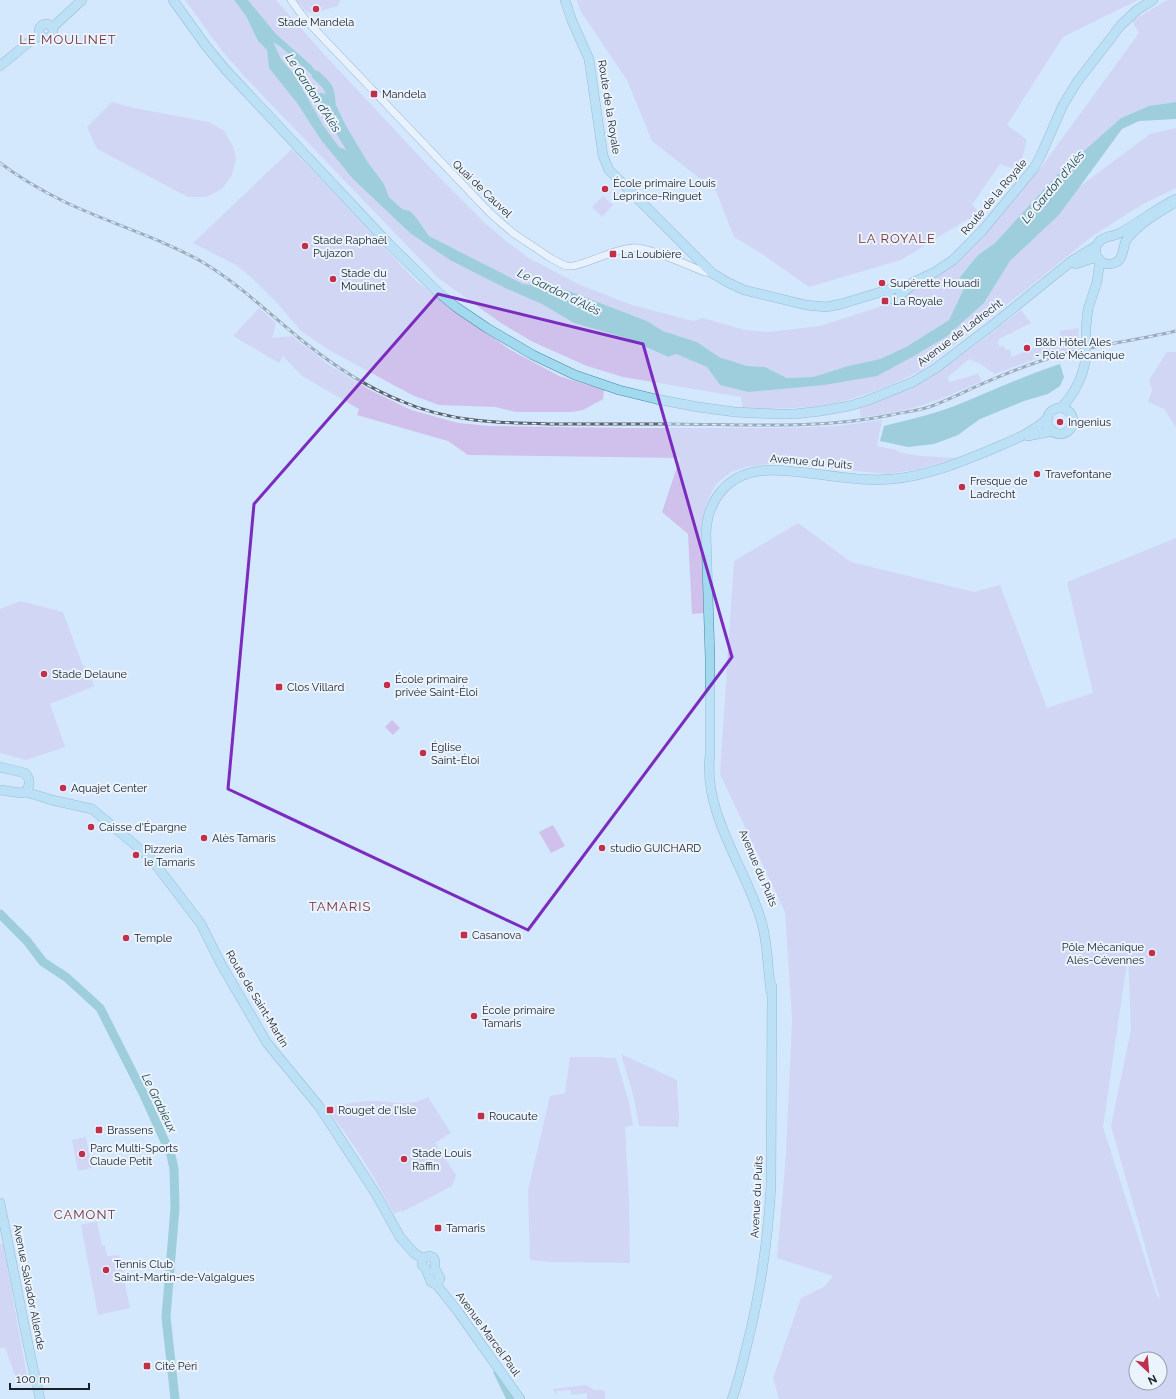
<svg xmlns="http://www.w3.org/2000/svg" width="1176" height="1399" viewBox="0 0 1176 1399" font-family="Raleway,sans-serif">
<rect width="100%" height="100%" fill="#d3e7fd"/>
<!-- green -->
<g fill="#cfc1ec" fill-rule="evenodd">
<path d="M 185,0 L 234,0 L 246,16 L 258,41 L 267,50 L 269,68 L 297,103 L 321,140 L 353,179 L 410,233 L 505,288 L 626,338 L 667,357 L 676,354 L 707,367 L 720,385 L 748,392 L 914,356 L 946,337 L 984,303 L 1010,261 L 1059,215 L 1079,187 L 1150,134 L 1176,128 L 1176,188 L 1143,204 L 1091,237 L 1032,285 L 920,371 C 890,386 857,400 824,405 C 797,409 770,409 743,409 L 741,397 L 623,377 L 587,366 L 533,342 L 501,323 L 438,278 L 244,76 L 222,51 Z"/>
<path d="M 248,0 L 276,0 L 321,51 L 436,174 L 484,222 L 506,241 L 529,258 L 580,285 L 632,305 L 693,321 L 702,318 L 745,330 L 769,332 L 820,326 L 879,307 L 887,301 L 893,303 L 905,296 L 912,289 L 948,268 L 986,233 L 1042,166 L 1139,33 L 1132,21 L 1167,0 L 1176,0 L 1176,102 L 1149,106 L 1121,118 L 1058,174 L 995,243 L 978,255 L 959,277 L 968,280 L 949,320 L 906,347 L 880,359 L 848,366 L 813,377 L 787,378 L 765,367 L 747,366 L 719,357 L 697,342 L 663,331 L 647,321 L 556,286 L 542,286 L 523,284 L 429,236 L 415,216 L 410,211 L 402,209 L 389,197 L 384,184 L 367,161 L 345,124 L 331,94 L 336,132 L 346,151 L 339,147 L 323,125 L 294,74 L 281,59 L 272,41 L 324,82 L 311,65 L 276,34 Z"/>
<path d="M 296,0 L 340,0 L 338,6 L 314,13 L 307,12 Z"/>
<path d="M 577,0 L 1138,0 L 1063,37 L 1007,125 L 1027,140 L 1019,171 L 1000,164 L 972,205 L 985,217 L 976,227 L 968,219 L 901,260 L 809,287 L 762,254 L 734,237 L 716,191 L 652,141 L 627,80 L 581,12 Z"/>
<path d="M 112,102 L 134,108 L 209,122 L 224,131 L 233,146 L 236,159 L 232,175 L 222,189 L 206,197 L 188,197 L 97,149 L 87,127 Z"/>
<path d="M 292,149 L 416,281 L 449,306 L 509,349 L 559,376 L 604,390 L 603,399 L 583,410 L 572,412 L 516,412 L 495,407 L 439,405 L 412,395 L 329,350 L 301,331 L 279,305 L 250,276 L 236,265 L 193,243 Z"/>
<path d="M 603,196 L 613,205 L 602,217 L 592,207 Z"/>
<path d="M 259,308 L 276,323 L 272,338 L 292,336 L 329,365 L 370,390 L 411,410 L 458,423 L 490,426 L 625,428 L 790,428 L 837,426 L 882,420 L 877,446 L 896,450 L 901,453 L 921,456 L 957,458 L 919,469 L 888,474 L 780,464 L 766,464 L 747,467 L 731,472 L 716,484 L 707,502 L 701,528 L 704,613 L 692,614 L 688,534 L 662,512 L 680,458 L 468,455 L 448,441 L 357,415 L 359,409 L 302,376 L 283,356 L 279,363 L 233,336 Z"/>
<path d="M 1021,310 L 1031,323 L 999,339 L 998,343 L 1000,347 L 1003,345 L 1005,349 L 1010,350 L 1012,357 L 1061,337 L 1059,331 L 1079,328 L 1078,348 L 1041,357 L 995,374 L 979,363 L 969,359 L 947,378 L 950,382 L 978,374 L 982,381 C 957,392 931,404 904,410 C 890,414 875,415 861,418 L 859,405 C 870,402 883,400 894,395 C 941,375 981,341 1021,310 Z"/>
<path d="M 1167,352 L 1176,352 L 1176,427 L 1164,409 L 1148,402 L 1152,390 L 1149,380 Z"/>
<path d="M 798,523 L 851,562 L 974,592 L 1000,585 L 1047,708 L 1093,693 L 1067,582 L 1176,538 L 1176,1399 L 779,1399 L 773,1378 L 801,1298 L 824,1287 L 833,1276 L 777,1258 L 786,1154 L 792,1019 L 785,912 L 720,774 L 734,561 ZM 1128,955 L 1131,1029 L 1111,1126 L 1160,1299 L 1157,1296 L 1103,1127 ZM 1136,1359 L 1160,1359 L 1160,1383 L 1136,1383 Z"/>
<path d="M 20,601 L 63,612 L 81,661 L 95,686 L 50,704 L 65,747 L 26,760 L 0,753 L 0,609 Z"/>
<path d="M 392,720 L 400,728 L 393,735 L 385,727 Z"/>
<path d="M 553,825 L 565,846 L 551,853 L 539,832 Z"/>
<path d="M 621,1054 L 677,1080 L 679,1118 L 678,1127 L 639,1126 L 634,1098 Z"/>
<path d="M 605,1057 L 606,1058 L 616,1058 L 629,1102 L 633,1125 L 625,1127 L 629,1200 L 630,1263 L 551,1262 L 530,1260 L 528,1190 L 550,1096 L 565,1093 L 570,1057 Z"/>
<path d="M 428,1097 L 451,1133 L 435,1143 L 456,1175 L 452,1186 L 402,1212 L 401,1210 L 394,1214 C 375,1177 353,1141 326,1108 C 341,1105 357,1101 373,1101 C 394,1101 407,1108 428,1097 Z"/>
<path d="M 86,1137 L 92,1168 L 78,1171 L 72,1140 Z"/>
<path d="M 97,1221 L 102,1246 L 105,1245 L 107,1256 L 119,1255 L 130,1308 L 98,1315 L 81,1225 Z"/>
<path d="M 0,1243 L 3,1244 L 27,1376 L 17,1380 L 5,1348 L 0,1348 Z"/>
<path d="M 586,1385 L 594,1390 L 602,1390 L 605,1391 L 605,1399 L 587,1399 L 587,1393 L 571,1395 L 571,1390 L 556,1391 L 557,1397 L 553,1389 Z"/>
</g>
<!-- water -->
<g fill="#5eaeb3">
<path d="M 234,0 L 248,0 L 276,34 L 311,65 L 325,83 C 305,73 292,53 273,42 L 281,59 L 294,74 L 323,125 L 339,147 L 346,150 L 315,97 L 316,93 L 323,93 L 328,97 L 331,94 L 345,124 L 367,161 L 384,184 L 389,197 L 402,209 L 410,211 L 415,216 L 429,236 L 523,284 L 542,286 L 556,286 L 647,321 L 663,331 L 697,342 L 719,357 L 747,366 L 765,367 L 787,378 L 813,377 L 848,366 L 880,359 L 906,347 L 949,320 L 968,280 L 959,278 L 978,255 L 995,243 L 1058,174 L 1121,118 L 1149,106 L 1176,102 L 1176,119 L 1139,121 L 1122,129 L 1059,215 L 1010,261 L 984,303 L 946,337 L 914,356 L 877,376 L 824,385 L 748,392 L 720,385 L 707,367 L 676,354 L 668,357 L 626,338 L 574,323 L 542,304 L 505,288 L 450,260 L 410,233 L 353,179 L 321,140 L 297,103 L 269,68 L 267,50 L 258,41 L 246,16 Z"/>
<path d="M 1060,364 L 1064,377 L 1060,386 L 1048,394 L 1024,401 L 980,419 L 958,435 L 934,444 L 908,447 L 880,441 L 884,426 C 907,420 930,415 952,407 C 988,393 1023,376 1060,364 Z"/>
<path d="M 495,1370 L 514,1398 L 513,1399 L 506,1399 L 493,1372 Z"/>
</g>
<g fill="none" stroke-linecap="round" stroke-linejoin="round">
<!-- river -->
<g stroke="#5eaeb3" stroke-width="9">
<path d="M 316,75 C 328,86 331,88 331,105"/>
<path d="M 0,914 L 27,941 L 43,962 L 66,977 L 100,1008 L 143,1093 L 171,1155 L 174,1169 L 175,1208 L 166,1317 L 175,1399"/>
</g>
<!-- minor casing -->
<g stroke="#5b6d80" stroke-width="8">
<path id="minor" d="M 291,0 L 304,18 L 491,214 L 513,233 L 552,259 L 566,266 L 573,266 C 593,262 611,250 632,248 C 647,246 689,266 705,272 L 712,273"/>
</g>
<!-- major casing -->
<g stroke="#4988a2" stroke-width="10">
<g id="major">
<path d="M 173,0 L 206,46 L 225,69 L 389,244 L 439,293 L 456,307 L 487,328 L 533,355 L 575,375 L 619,390 L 656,399 L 698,407 L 735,412 L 776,414 L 795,414 L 821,411 L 849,406 L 866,401 L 913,382 L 936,368 L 995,323 L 1073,260 L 1096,246"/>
<path d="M 565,0 L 572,21 L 589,59 L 603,156 L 609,170 L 712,273 L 727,282 L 744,290 L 806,305 L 826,307 L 841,304 L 894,288 L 899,289"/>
<circle cx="46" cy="31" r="7"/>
<path d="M 53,27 L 82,0"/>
<path d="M 0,66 L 28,43 L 40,35"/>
<path d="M 1176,199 C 1155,209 1138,224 1118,234 C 1112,237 1103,236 1099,242 C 1093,249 1095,259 1103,263 C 1108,265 1114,264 1118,261 C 1125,255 1122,246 1127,239 C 1139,223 1159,212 1176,202"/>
<path d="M 1076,264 L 1090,259 L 1098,258"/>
<path d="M 891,289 C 886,295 891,301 898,299 L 901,294 L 910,287"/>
<path d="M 899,289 L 935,272 L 953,260 L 982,231 L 1034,168 L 1041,155 L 1063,105 L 1077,82 L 1121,25 L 1137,10 L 1153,0"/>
<path d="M 1086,338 L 1086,327 L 1088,309 L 1097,282 L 1100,260"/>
<path d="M 1061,408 C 1075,393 1083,378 1086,357"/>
<circle cx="1060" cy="421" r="13"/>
<path d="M 1028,436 L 1053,431"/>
<path d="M 0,767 L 25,773 C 31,780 30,785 26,792"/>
<path d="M 0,790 L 21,793 L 26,792 L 52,800 L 92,809 L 140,849 L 153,861 L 201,924 L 221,964 L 267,1043 L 318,1105 L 330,1123 L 376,1194 L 400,1237 L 414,1253 L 422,1258"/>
<path d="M 771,992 C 767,965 768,937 758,911 C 741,862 703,809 710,755 L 710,658 L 706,534 C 707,501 726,476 759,471 C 772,469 786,471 799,472 C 829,475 862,482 892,479 C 927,476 958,463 990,450 C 1011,441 1031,434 1048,418"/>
<path d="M 0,1203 L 29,1349 L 40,1399"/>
<path d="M 422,1258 L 429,1256 L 433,1257 L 435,1261 L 435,1269 L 440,1278 L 439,1281 L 436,1284"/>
<path d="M 422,1258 L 422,1265 L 426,1269 L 431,1282 L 436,1284"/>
<path d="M 436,1284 L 459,1313 L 520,1399"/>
<path d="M 732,1399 C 738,1383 742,1366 746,1349 C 760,1295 768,1241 771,1185 L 772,986"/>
</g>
</g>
<!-- minor -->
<use href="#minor" stroke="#fff" stroke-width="7"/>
<!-- major -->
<use href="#major" stroke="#a1d9ee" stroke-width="9"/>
<!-- rail casing -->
<g stroke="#586370" stroke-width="3">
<path id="rail" d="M 0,163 C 20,178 42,191 65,202 C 111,224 161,238 204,263 C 242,286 270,315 304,342 C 333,365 366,387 401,401 C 451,423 503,423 556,424 C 592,424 628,424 664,424 C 739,424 818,430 891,415 C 904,412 917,411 929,407 C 944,402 960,394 975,387 C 1004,374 1034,362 1064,354 C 1101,344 1139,340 1176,331"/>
</g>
<!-- rail -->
<use href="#rail" stroke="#ebf3fc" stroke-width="1.5" stroke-dasharray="4.5" stroke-linecap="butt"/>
<!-- major-bridge casing -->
<g stroke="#4988a2" stroke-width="10" stroke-linecap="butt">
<path id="major-bridge" d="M 1086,338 L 1086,357"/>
</g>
<!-- major-bridge -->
<use href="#major-bridge" stroke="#a1d9ee" stroke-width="9"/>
</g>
<!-- marked area -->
<path d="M0 0H1176V1399H0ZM 438,294 L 643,344 L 732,657 L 528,930 L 228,789 L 254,504 Z" fill="#d3e7fd" fill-opacity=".55" fill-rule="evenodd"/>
<path fill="none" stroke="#7b2cbf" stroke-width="3" stroke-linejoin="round" d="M 438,294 L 643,344 L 732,657 L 528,930 L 228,789 L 254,504 Z"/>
<!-- markers -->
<g fill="#c02f4c" stroke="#ebf3fc" stroke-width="1.5">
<circle cx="316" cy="9" r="4"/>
<rect x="370" y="90" width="8" height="8" rx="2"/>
<circle cx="605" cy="189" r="4"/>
<circle cx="305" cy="246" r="4"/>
<rect x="609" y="250" width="8" height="8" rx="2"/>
<circle cx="333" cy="279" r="4"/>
<circle cx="882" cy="283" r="4"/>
<rect x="881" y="297" width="8" height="8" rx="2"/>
<circle cx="1027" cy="348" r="4"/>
<circle cx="1060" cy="422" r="4"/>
<circle cx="1037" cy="474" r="4"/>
<circle cx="962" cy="487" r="4"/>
<circle cx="44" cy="674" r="4"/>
<circle cx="387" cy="685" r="4"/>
<rect x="275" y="683" width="8" height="8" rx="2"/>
<circle cx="423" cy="753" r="4"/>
<circle cx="63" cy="788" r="4"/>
<circle cx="91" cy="827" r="4"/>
<circle cx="204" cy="838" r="4"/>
<circle cx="602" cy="848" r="4"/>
<circle cx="136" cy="855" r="4"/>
<rect x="460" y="931" width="8" height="8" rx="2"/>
<circle cx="126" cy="938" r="4"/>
<circle cx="1152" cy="953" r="4"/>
<circle cx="474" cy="1016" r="4"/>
<rect x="326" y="1106" width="8" height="8" rx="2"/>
<rect x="477" y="1112" width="8" height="8" rx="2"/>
<rect x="95" y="1126" width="8" height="8" rx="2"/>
<circle cx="82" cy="1154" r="4"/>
<circle cx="404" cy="1159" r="4"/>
<rect x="434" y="1224" width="8" height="8" rx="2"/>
<circle cx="106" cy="1270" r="4"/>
<rect x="143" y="1362" width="8" height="8" rx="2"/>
</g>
<g text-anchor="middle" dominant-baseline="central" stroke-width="4" stroke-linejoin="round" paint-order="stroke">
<!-- poi labels -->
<g font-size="11" fill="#192028" stroke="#ebf3fc" text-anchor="start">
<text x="316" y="22" text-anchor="middle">Stade Mandela</text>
<text x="382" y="94">Mandela</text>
<text x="613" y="183">École primaire Louis<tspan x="613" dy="13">Leprince-Ringuet</tspan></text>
<text x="313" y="240">Stade Raphaël<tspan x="313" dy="13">Pujazon</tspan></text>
<text x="621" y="254">La Loubière</text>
<text x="341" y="273">Stade du<tspan x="341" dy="13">Moulinet</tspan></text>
<text x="890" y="283">Supérette Houadi</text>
<text x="893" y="301">La Royale</text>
<text x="1035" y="342">B&amp;b Hôtel Ales<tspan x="1035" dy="13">- Pôle Mécanique</tspan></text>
<text x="1068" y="422">Ingenius</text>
<text x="1045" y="474">Travefontane</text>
<text x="970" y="481">Fresque de<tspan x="970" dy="13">Ladrecht</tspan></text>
<text x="52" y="674">Stade Delaune</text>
<text x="395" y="679">École primaire<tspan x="395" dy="13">privée Saint-Éloi</tspan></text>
<text x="287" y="687">Clos Villard</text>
<text x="431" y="747">Église<tspan x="431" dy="13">Saint-Éloi</tspan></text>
<text x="71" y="788">Aquajet Center</text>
<text x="99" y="827">Caisse d'Épargne</text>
<text x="212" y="838">Alès Tamaris</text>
<text x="610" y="848">studio GUICHARD</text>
<text x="144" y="849">Pizzeria<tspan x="144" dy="13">le Tamaris</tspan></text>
<text x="472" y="935">Casanova</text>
<text x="134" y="938">Temple</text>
<text x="1144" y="947" text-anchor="end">Pôle Mécanique<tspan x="1144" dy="13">Alès-Cévennes</tspan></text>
<text x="482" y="1010">École primaire<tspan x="482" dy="13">Tamaris</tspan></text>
<text x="338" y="1110">Rouget de l'Isle</text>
<text x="489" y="1116">Roucaute</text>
<text x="107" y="1130">Brassens</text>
<text x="90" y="1148">Parc Multi-Sports<tspan x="90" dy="13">Claude Petit</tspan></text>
<text x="412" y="1153">Stade Louis<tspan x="412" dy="13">Raffin</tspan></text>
<text x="446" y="1228">Tamaris</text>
<text x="114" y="1264">Tennis Club<tspan x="114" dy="13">Saint-Martin-de-Valgalgues</tspan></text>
<text x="155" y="1366">Cité Péri</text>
</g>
<!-- street labels -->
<g font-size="11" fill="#192028" stroke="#ebf3fc">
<text transform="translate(609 107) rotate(81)">Route de la Royale</text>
<text transform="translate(482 189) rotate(44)">Quai de Cauvel</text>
<text transform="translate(994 197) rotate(-50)">Route de la Royale</text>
<text transform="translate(960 333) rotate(-37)">Avenue de Ladrecht</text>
<text transform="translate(811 462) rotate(5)">Avenue du Puits</text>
<text transform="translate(758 868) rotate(67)">Avenue du Puits</text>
<text transform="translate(257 999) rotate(59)">Route de Saint-Martin</text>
<text transform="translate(757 1197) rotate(-87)">Avenue du Puits</text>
<text transform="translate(29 1287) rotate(79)">Avenue Salvador Allende</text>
<text transform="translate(488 1334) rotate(54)">Avenue Marcel Paul</text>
</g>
<!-- water labels -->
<g font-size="12" font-style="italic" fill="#1f4547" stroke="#ebf3fc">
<text transform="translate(313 93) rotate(57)">Le Gardon d'Alès</text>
<text transform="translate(1053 187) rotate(-50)">Le Gardon d'Alès</text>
<text transform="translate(559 292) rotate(26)">Le Gardon d'Alès</text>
<text transform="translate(159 1103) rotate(64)">Le Grabieux</text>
</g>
<!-- quarter labels -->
<g font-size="13" letter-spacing="1" fill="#762f38" stroke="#ebf3fc">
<text x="68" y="39">LE MOULINET</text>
<text x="897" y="238">LA ROYALE</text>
<text x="340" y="906">TAMARIS</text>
<text x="85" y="1214">CAMONT</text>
</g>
</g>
<!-- north arrow -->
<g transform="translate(1148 1371) rotate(154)"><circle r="19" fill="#ebf3fc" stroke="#979fa7"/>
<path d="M0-3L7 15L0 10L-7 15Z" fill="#c02f4c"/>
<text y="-6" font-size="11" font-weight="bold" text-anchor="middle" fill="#192028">N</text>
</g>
<!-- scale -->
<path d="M10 1383v6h79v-6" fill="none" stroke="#192028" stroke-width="2"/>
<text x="16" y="1383" font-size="12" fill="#192028" stroke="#ebf3fc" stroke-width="3" paint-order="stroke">100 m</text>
</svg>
